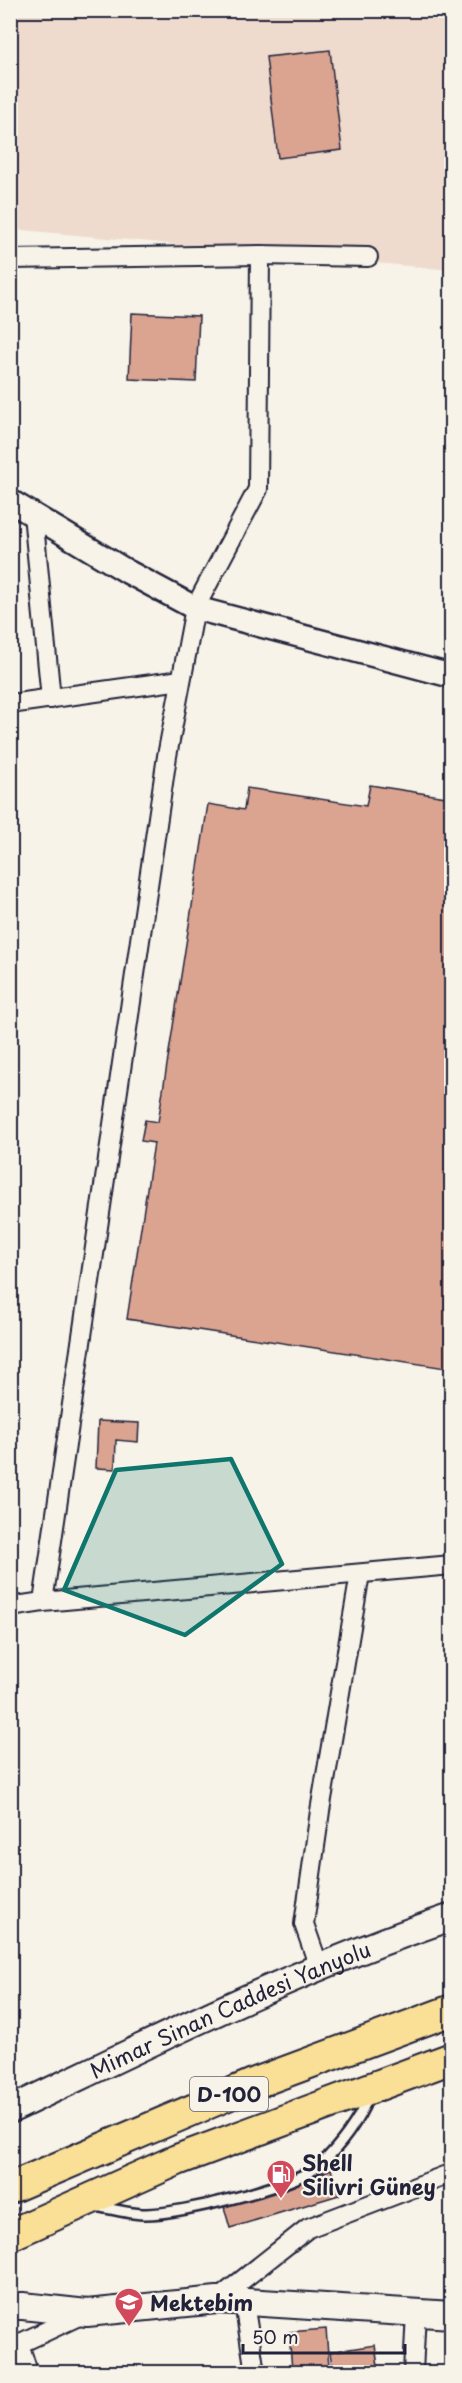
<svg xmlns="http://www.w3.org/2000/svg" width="462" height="2383" viewBox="0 0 462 2383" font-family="'Playpen Sans',sans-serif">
<rect width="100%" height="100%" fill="#f7f3e8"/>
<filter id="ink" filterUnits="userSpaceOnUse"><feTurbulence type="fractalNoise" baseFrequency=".0167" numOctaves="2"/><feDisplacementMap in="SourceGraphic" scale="12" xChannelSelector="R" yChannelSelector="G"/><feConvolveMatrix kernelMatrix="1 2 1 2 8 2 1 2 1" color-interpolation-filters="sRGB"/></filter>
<g filter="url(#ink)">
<!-- built -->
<path fill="#eedbce" d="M 10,11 L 451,11 L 451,270 L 11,229 Z"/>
<!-- building -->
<g fill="#daa491" stroke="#22223b" stroke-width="1.5">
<path d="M 330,50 L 342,150 L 278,158 L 266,57 Z"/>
<path d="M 132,313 L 199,316 L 196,382 L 129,379 Z"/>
<path d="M 370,785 L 452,798 L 452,1369 L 127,1319 L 154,1143 L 141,1141 L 145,1120 L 158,1122 L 208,804 L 244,810 L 247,788 L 366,806 Z"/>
<path d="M 98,1421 L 139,1423 L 138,1442 L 116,1440 L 115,1469 L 96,1468 Z"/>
<path d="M 331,2169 L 339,2195 L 230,2228 L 224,2207 L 291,2187 Z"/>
<path d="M 326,2329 L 329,2367 L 292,2370 L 289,2332 Z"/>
<path d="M 375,2345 L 379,2373 L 333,2373 L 330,2352 Z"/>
</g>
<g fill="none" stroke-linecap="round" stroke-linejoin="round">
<!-- service casing -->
<g stroke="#22223b" stroke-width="14">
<path id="service" d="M 96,2206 C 112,2209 130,2214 146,2214 C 180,2214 297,2186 321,2164 C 339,2147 359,2121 368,2097"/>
</g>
<!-- minor casing -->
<g stroke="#22223b" stroke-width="22">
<g id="minor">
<path d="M 10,259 L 260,255 L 368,257"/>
<path d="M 33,514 L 51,699"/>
<path d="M 10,704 L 181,680"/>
<path d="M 43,1602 L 167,756 L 195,608 L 258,489 L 260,255"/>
<path d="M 10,1607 L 43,1602 L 452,1565"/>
<path d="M 319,1967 L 304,1924 L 320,1811 L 360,1574"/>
<path d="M 217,2300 L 308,2228 L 452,2173"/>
<path d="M 244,2303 L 255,2372"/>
<path d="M 19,2344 L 28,2372"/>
<path d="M 10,2348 L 85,2313"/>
<path d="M 413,2372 L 416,2312"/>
</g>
</g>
<!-- tertiary casing -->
<g stroke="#22223b" stroke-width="27">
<path id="tertiary" d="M 10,501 L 128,572 L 195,608 L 452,676"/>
</g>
<!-- secondary casing -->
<g stroke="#22223b" stroke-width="30">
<g id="secondary">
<path id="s1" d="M 10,2110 C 155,2041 300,1968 452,1917"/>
<path d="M 10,2306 L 23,2306 L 87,2313 L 217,2300 L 452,2315"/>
</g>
</g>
<!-- trunk casing -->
<g stroke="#22223b" stroke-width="34">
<g id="trunk">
<path d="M 10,2188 L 258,2082 L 452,2010"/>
<path d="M 10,2235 L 177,2160 L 452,2058"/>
</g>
</g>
<!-- service -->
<use href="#service" stroke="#f7f3e8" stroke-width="9"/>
<!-- minor -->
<use href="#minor" stroke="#f7f3e8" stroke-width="18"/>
<!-- tertiary -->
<use href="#tertiary" stroke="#f7f3e8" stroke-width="22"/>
<!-- secondary -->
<use href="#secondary" stroke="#f7f3e8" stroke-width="26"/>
<!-- trunk -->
<use href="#trunk" stroke="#fadf96" stroke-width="30"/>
</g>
</g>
<!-- marked area -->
<path fill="#0f766e" fill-opacity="0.2" stroke="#0f766e" stroke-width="4.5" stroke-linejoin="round" d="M 231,1459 L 282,1564 L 185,1635 L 64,1590 L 116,1470 Z"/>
<!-- icons -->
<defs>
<g id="fuel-pin" transform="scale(1.5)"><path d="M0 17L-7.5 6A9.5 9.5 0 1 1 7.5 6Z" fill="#d1495b" stroke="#f7f3e8"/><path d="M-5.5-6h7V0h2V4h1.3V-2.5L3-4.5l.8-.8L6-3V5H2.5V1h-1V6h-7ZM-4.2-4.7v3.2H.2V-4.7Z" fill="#fff"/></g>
<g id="school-pin" transform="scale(1.5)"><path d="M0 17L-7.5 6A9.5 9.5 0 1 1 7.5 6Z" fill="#d1495b" stroke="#f7f3e8"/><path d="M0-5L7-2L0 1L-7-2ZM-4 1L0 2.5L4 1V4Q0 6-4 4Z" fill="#fff"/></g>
</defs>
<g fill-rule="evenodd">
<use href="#fuel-pin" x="281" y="2174"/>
<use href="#school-pin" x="129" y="2302"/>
</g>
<g text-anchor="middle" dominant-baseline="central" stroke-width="4.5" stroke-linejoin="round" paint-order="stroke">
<!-- shield labels -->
<rect fill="#f7f3e8" stroke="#62616f" stroke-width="1.5" x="190" y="2077" width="78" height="34" rx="4.5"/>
<g font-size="20" font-weight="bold" fill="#22223b">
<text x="229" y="2094">D-100</text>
</g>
<!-- street labels -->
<g font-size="21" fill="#22223b" stroke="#f7f3e8">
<text stroke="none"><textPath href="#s1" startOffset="242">Mimar Sinan Caddesi Yanyolu</textPath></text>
</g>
<!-- poi labels -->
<g font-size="21" font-weight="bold" fill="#22223b" stroke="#f7f3e8" text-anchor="start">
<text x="302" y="2162">Shell<tspan x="302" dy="24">Silivri Güney</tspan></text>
<text x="150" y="2302">Mektebim</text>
</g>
</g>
<!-- margin -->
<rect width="462" height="2383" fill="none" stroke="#f7f3e8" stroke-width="36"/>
<rect x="18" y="18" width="426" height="2347" fill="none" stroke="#22223b" stroke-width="2" filter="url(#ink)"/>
<!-- scale -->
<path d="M243 2344v9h162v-9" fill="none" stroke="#22223b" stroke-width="3"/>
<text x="252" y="2344" font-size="18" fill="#22223b" stroke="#f7f3e8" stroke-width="4.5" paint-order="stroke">50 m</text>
</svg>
